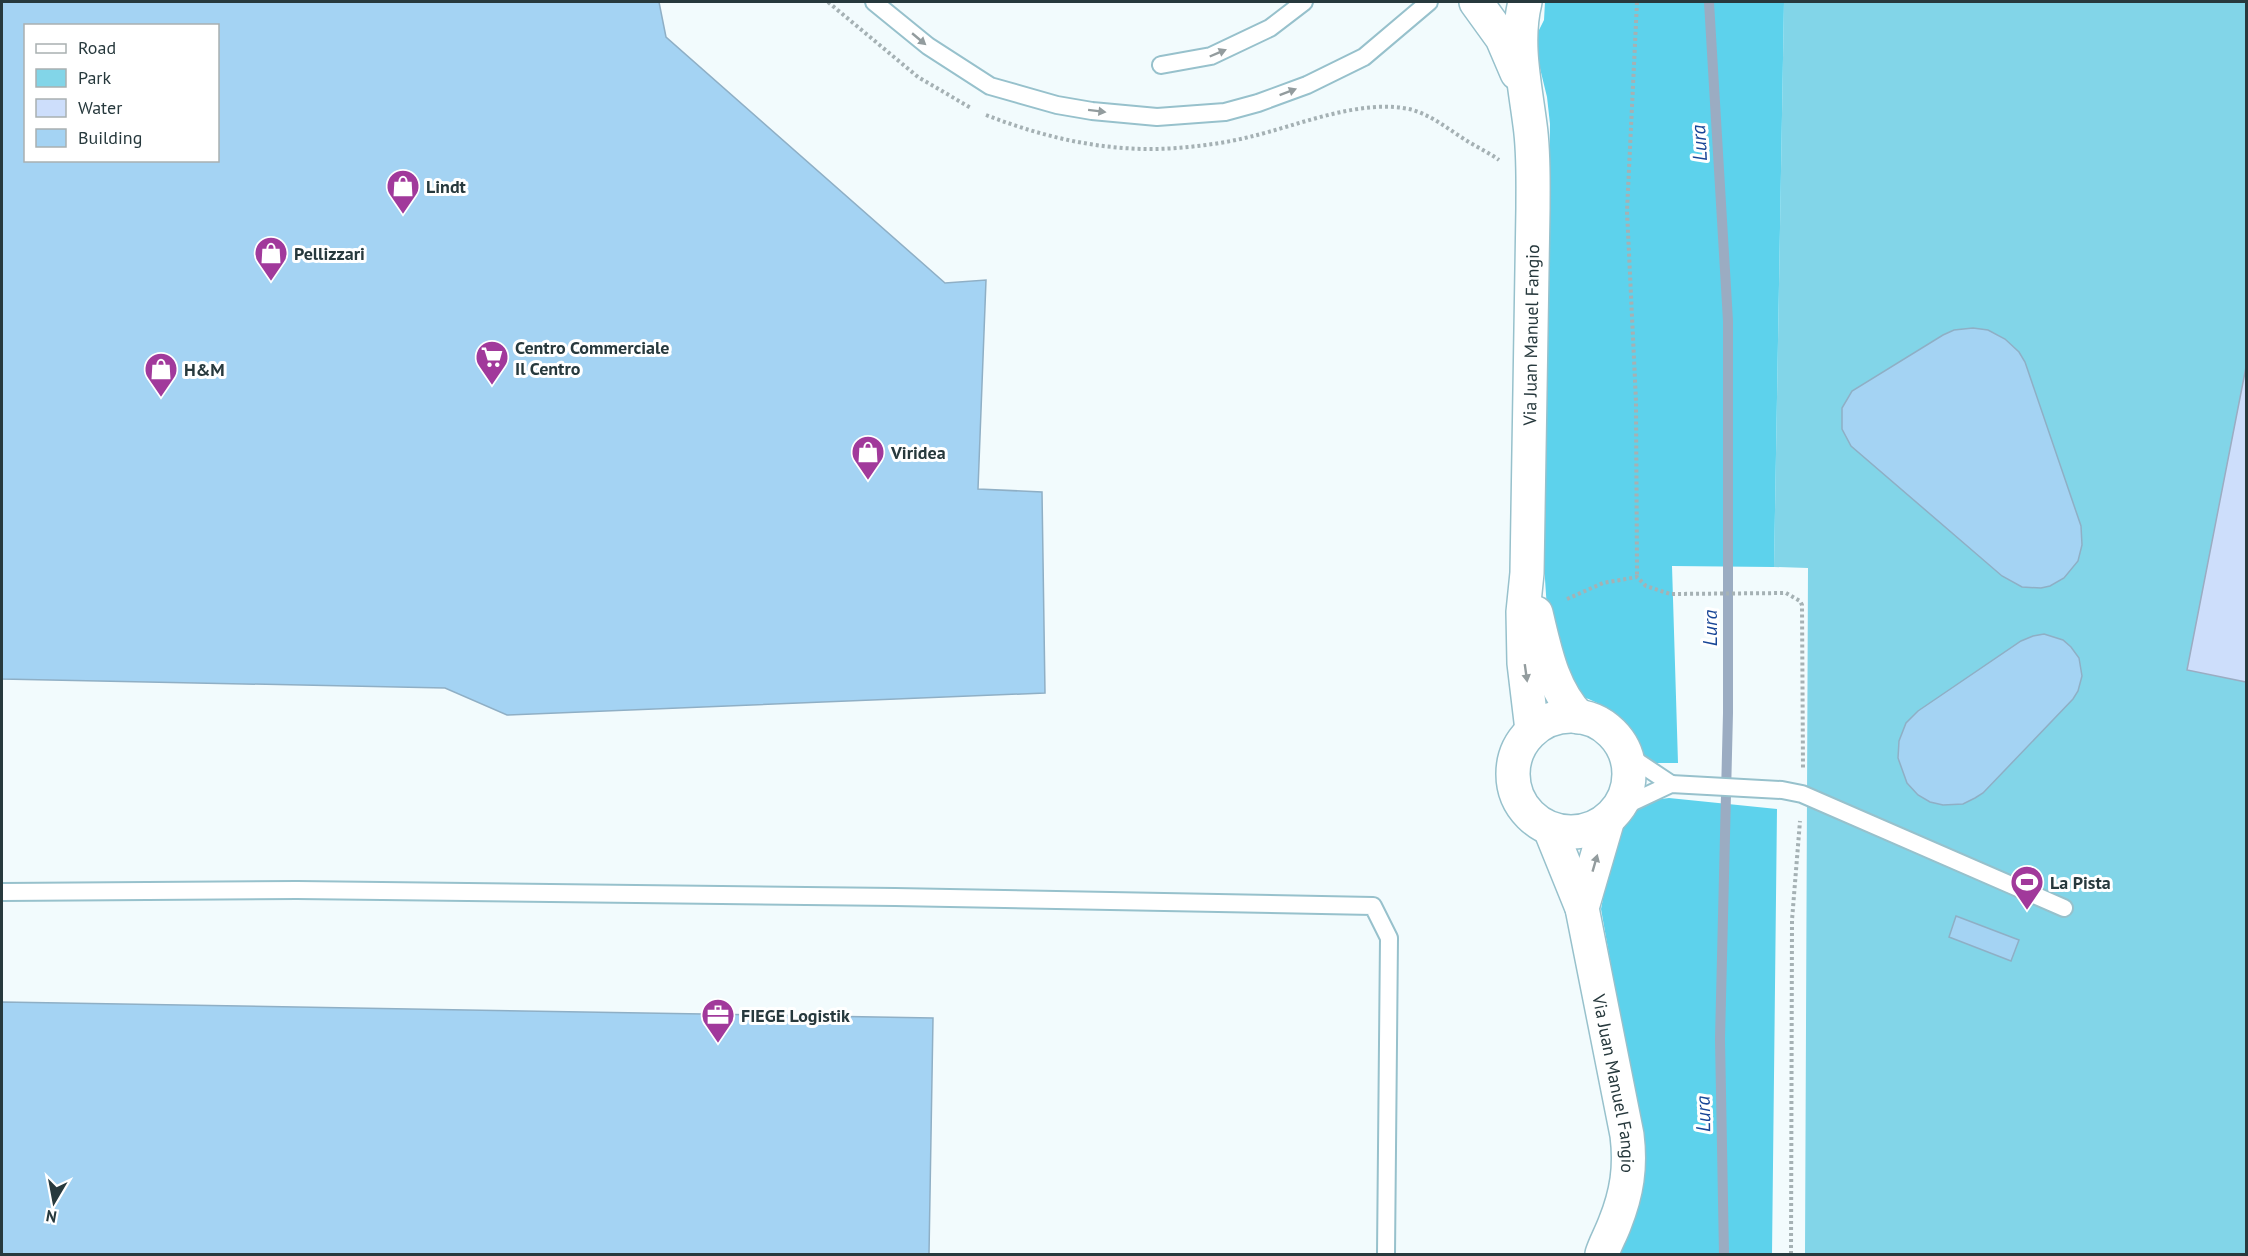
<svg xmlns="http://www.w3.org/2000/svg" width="2248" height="1256" viewBox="0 0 2248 1256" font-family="'PT Sans',sans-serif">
<rect width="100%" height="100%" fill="#f2fbfd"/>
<!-- green -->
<path fill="#82d5e8" d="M 1784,2 L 2246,2 L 2246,1254 L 1805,1254 L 1808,568 L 1774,567 Z"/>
<!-- forest -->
<g fill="#5dd2ec">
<path d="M 1545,2 L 1784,2 L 1774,567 L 1672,566 L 1678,763 L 1645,763 C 1626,723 1619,708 1574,694 L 1549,640 L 1545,579 L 1545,525 L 1550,124 L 1547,97 L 1538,60 L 1538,32 L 1544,20 Z"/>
<path d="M 1669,798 L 1777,809 L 1772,1254 L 1618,1254 L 1636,1106 L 1601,909 L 1618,822 L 1645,801 Z"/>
</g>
<!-- water -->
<path fill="#cddefb" stroke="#9bacc2" stroke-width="1.5" d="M 2246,367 L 2246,682 L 2187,670 Z"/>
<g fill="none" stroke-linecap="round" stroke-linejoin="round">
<!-- stream -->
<path stroke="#9bacc2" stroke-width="10" d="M 1709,2 L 1728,321 L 1728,713 L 1720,1039 L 1724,1254"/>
</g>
<!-- building -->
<g fill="#a4d3f3" stroke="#8fafc5" stroke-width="1.5" fill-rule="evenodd">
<path d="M 2,2 L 659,2 L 666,37 L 945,283 L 986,280 L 978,489 L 1042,492 L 1045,693 L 507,715 L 445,688 L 2,679 ZM 26,26 L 218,26 L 218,160 L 26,160 Z"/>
<path d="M 1973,328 L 1988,330 L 2005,339 L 2019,352 L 2025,362 L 2081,526 L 2082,545 L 2078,561 L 2064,578 L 2050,586 L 2041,588 L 2022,587 L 2002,576 L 1851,446 L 1842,429 L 1842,408 L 1852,391 L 1943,335 L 1954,330 Z"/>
<path d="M 2044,634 L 2063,640 L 2071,647 L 2079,658 L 2082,676 L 2078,691 L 2073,699 L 1983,793 L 1975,798 L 1963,804 L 1943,805 L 1930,802 L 1918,795 L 1907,783 L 1898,758 L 1899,741 L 1906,723 L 1918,711 L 2021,641 L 2033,636 Z"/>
<path d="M 1956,916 L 2019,940 L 2011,961 L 1949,937 Z"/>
<path d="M 2,1002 L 933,1018 L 929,1254 L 2,1254 Z"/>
</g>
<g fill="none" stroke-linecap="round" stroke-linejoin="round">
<!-- service casing -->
<g stroke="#97c1cc" stroke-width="20">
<g id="service">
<path d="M 874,2 L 928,46 L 990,86 L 1057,105 L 1092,111 L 1157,117 L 1225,112 L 1258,103 L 1307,85 L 1364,57 L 1429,2"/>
<path d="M 1161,65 L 1211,56 L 1270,28 L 1304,2"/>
<path d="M 1626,754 L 1671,784"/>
<path d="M 1618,809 L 1671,784 L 1782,790 L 1802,794 L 2064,908"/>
<path d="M 2,892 L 297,890 L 895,897 L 1373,906 L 1389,938 L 1386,1254"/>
</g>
</g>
<!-- tertiary casing -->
<g stroke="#97c1cc" stroke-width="36">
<g id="tertiary">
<path d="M 1476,2 L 1502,38 L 1517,73"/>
<path d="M 1525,2 C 1515,42 1525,85 1530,125 C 1534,153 1533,180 1533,208 L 1527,573 L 1523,612 L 1524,663 L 1532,730"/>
<path d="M 1536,613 C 1545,650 1552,689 1579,717"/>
<circle cx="1571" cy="774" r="58"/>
<path id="s1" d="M 1550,829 L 1582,908 L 1627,1135 C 1631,1167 1627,1193 1615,1223 C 1611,1234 1605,1244 1602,1254"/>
<path d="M 1582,908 L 1608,819"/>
</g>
</g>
<!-- path -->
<g stroke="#a5b1b4" stroke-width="4" stroke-dasharray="3 3" stroke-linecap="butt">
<path d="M 828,2 L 918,77 L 971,108"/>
<path d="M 1637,2 L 1627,211 L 1636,401 L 1637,577"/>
<path d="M 986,115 C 1048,139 1111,153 1177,148 C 1201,146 1225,143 1249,137 C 1297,126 1363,97 1413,110 C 1432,116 1447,128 1464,139 C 1475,146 1488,152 1499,160"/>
<path d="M 1567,599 L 1603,583 L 1637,577 L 1646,586 L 1670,594 L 1786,593 L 1800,601 L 1802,605 L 1803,769"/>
<path d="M 1791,1254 L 1792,920 L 1800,821"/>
</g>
<!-- service -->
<use href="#service" stroke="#fff" stroke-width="16"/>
<!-- tertiary -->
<use href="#tertiary" stroke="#fff" stroke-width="33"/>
</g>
<!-- one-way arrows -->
<defs><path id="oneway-solid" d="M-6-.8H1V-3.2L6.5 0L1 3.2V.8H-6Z" transform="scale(1.5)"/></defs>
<g fill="#939c9e">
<use href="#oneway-solid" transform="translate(919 39) rotate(40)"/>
<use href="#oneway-solid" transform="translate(1218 53) rotate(-23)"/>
<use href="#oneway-solid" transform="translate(1288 92) rotate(-21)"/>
<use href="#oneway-solid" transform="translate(1097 111) rotate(7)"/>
<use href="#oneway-solid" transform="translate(1526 673) rotate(82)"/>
<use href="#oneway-solid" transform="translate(1595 863) rotate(-74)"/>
</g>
<!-- icons -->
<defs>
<g id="shop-pin" transform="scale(1.725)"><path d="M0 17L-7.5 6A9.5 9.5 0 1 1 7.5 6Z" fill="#a1399b" stroke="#fff"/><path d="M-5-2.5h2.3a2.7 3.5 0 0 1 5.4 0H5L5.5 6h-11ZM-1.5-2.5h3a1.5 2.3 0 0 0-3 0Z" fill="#fff"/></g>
<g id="supermarket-pin" transform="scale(1.725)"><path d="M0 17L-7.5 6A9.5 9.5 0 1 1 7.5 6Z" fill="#a1399b" stroke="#fff"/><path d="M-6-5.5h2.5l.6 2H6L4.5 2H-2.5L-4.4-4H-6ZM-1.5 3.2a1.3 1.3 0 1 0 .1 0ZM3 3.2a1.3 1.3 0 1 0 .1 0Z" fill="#fff"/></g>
<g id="stadium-pin" transform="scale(1.725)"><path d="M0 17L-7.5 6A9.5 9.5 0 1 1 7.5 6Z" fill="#a1399b" stroke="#fff"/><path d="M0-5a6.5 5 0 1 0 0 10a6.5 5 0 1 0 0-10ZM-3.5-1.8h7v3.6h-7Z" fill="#fff"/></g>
<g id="office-pin" transform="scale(1.725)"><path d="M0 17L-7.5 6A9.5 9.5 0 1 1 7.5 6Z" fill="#a1399b" stroke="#fff"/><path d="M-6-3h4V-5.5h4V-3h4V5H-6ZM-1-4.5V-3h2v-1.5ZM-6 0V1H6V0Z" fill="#fff"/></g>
</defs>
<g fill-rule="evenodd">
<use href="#shop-pin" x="403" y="186"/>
<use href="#shop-pin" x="271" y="253"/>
<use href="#supermarket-pin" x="492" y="357"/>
<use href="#shop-pin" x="161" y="369"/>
<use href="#shop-pin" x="868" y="452"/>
<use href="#stadium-pin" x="2027" y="882"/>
<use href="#office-pin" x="718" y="1015"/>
</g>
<g text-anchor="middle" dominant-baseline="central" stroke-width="6" stroke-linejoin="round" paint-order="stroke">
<!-- poi labels -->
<g font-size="18" font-weight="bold" fill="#27393d" stroke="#fff" text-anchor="start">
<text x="426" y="186">Lindt</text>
<text x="294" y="253">Pellizzari</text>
<text x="515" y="347">Centro Commerciale<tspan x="515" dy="21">Il Centro</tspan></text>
<text x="184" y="369">H&amp;M</text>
<text x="891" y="452">Viridea</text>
<text x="2050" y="882">La Pista</text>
<text x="741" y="1015">FIEGE Logistik</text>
</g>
<!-- street labels -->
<g font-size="18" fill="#27393d" stroke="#fff">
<text transform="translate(1531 335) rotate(-89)">Via Juan Manuel Fangio</text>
<text stroke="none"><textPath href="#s1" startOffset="264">Via Juan Manuel Fangio</textPath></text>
</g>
<!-- water labels -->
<g font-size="20" font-style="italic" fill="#194697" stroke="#fff">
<text transform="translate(1699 143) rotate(-93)">Lura</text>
<text transform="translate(1710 628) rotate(-90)">Lura</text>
<text transform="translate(1703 1114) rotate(-91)">Lura</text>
</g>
</g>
<!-- border -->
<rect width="2248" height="1256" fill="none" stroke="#27393d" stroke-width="6"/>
<!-- legend -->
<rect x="24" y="24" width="195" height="138" fill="#ffffff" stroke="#a9b0b1" stroke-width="1.5"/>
<rect x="36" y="44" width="30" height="9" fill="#ffffff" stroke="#a9b0b1" stroke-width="1.5"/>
<text x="78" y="54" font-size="18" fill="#27393d">Road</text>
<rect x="36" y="69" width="30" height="18" fill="#82d5e8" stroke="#a9b0b1" stroke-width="1.5"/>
<text x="78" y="84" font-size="18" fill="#27393d">Park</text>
<rect x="36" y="99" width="30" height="18" fill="#cddefb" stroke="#a9b0b1" stroke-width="1.5"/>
<text x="78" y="114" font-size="18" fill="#27393d">Water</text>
<rect x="36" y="129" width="30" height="18" fill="#a4d3f3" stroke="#a9b0b1" stroke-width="1.5"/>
<text x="78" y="144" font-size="18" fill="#27393d">Building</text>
<!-- north arrow -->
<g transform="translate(54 1202) rotate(190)" stroke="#ffffff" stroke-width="4.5" paint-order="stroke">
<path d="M0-4.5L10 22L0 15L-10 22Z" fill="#27393d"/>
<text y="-9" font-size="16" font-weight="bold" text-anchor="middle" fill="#27393d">N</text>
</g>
</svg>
